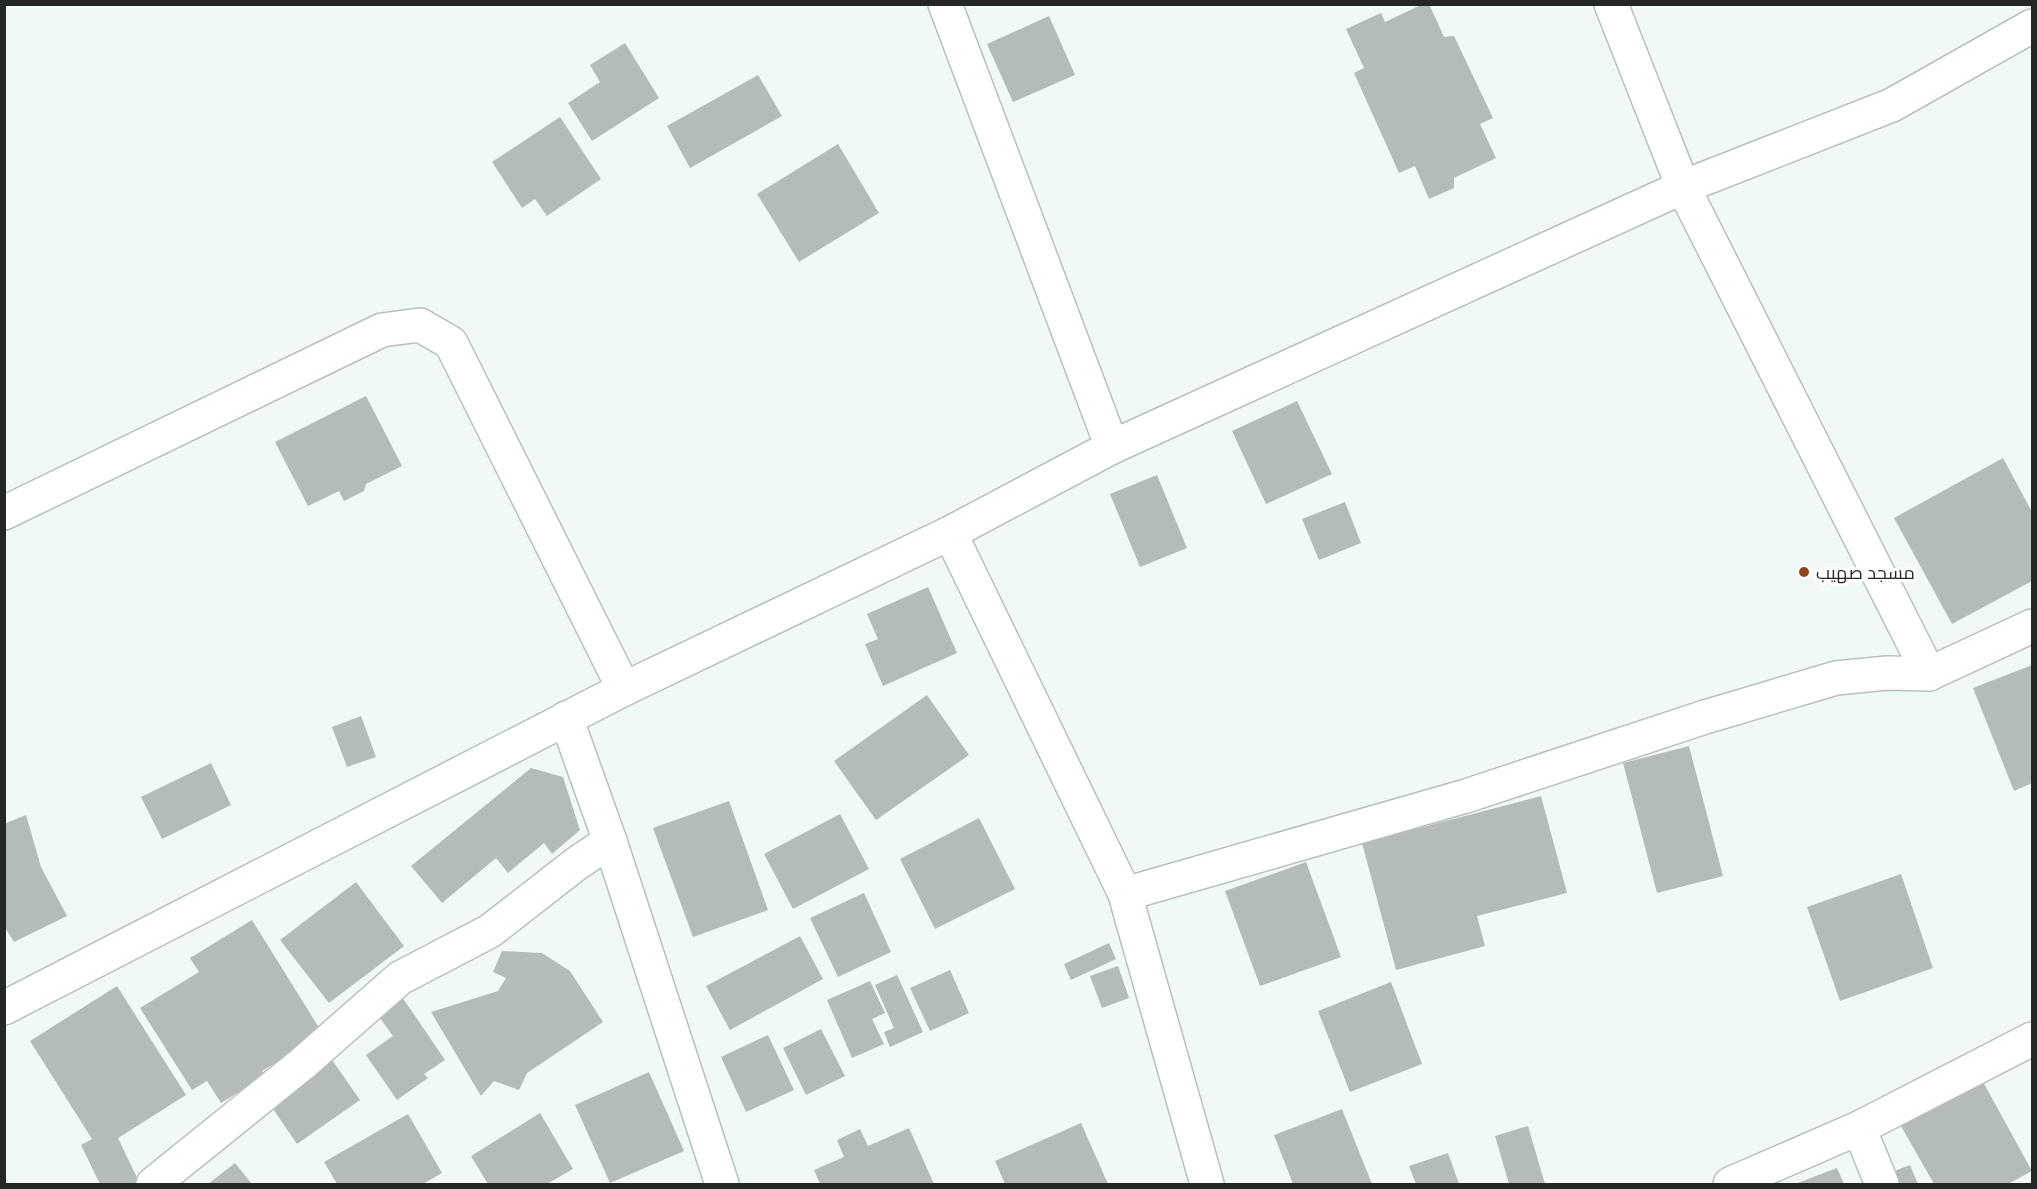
<svg xmlns="http://www.w3.org/2000/svg" width="2037" height="1189" viewBox="0 0 2037 1189" font-family="Raleway,Cairo,sans-serif">
<rect width="100%" height="100%" fill="#f0f8f8"/>
<!-- building -->
<g fill="#b4bbbb">
<path d="M 1423,4 L 1429,4 L 1444,37 L 1454,36 L 1493,118 L 1480,124 L 1496,158 L 1454,178 L 1454,188 L 1429,199 L 1415,166 L 1399,173 L 1354,73 L 1364,68 L 1346,29 L 1381,13 L 1385,22 Z"/>
<path d="M 1049,16 L 1075,75 L 1013,102 L 987,44 Z"/>
<path d="M 625,43 L 659,98 L 592,141 L 568,103 L 600,82 L 590,65 Z"/>
<path d="M 758,75 L 782,116 L 690,168 L 667,126 Z"/>
<path d="M 560,117 L 601,179 L 547,216 L 535,199 L 522,208 L 492,162 Z"/>
<path d="M 838,144 L 879,213 L 799,262 L 757,194 Z"/>
<path d="M 366,396 L 402,466 L 366,484 L 364,491 L 344,501 L 339,491 L 308,506 L 275,442 Z"/>
<path d="M 1297,401 L 1332,474 L 1266,504 L 1232,431 Z"/>
<path d="M 2003,458 L 2032,512 L 2032,581 L 1952,624 L 1894,518 Z"/>
<path d="M 1157,475 L 1187,548 L 1140,567 L 1110,494 Z"/>
<path d="M 1345,502 L 1361,543 L 1319,560 L 1302,519 Z"/>
<path d="M 928,587 L 957,653 L 883,686 L 865,644 L 878,639 L 867,614 Z"/>
<path d="M 2032,665 L 2032,783 L 2014,791 L 1973,688 Z"/>
<path d="M 927,695 L 969,755 L 876,820 L 834,761 Z"/>
<path d="M 361,716 L 376,757 L 347,767 L 332,727 Z"/>
<path d="M 1689,746 L 1723,876 L 1657,893 L 1623,763 Z"/>
<path d="M 211,763 L 231,805 L 162,839 L 141,797 Z"/>
<path d="M 531,768 L 563,777 L 580,830 L 552,854 L 544,843 L 508,873 L 496,858 L 442,903 L 411,866 Z"/>
<path d="M 1541,796 L 1567,893 L 1477,916 L 1485,946 L 1396,970 L 1362,843 Z"/>
<path d="M 729,801 L 768,910 L 693,937 L 653,828 Z"/>
<path d="M 840,814 L 869,869 L 793,909 L 764,854 Z"/>
<path d="M 26,815 L 41,867 L 67,916 L 14,942 L 4,926 L 4,824 Z"/>
<path d="M 979,818 L 1015,889 L 935,929 L 900,859 Z"/>
<path d="M 1306,862 L 1341,957 L 1260,986 L 1225,891 Z"/>
<path d="M 1901,874 L 1933,968 L 1840,1001 L 1807,907 Z"/>
<path d="M 356,882 L 404,946 L 329,1003 L 280,940 Z"/>
<path d="M 864,893 L 891,952 L 838,977 L 810,918 Z"/>
<path d="M 252,920 L 323,1034 L 262,1071 L 265,1076 L 221,1103 L 207,1081 L 192,1090 L 140,1008 L 199,972 L 190,958 Z"/>
<path d="M 800,936 L 823,979 L 730,1030 L 706,986 Z"/>
<path d="M 1109,943 L 1116,959 L 1071,980 L 1064,964 Z"/>
<path d="M 502,951 L 542,953 L 570,971 L 603,1022 L 527,1073 L 519,1090 L 494,1081 L 481,1096 L 431,1012 L 498,991 L 506,978 L 493,972 Z"/>
<path d="M 1118,966 L 1129,998 L 1102,1008 L 1090,976 Z"/>
<path d="M 950,970 L 969,1013 L 930,1031 L 910,988 Z"/>
<path d="M 897,975 L 923,1032 L 890,1047 L 884,1032 L 894,1028 L 875,985 Z"/>
<path d="M 870,981 L 885,1013 L 872,1019 L 884,1044 L 852,1058 L 827,1000 Z"/>
<path d="M 1391,982 L 1422,1064 L 1350,1092 L 1318,1011 Z"/>
<path d="M 117,986 L 186,1095 L 118,1138 L 140,1184 L 100,1184 L 81,1145 L 92,1139 L 30,1041 Z"/>
<path d="M 400,994 L 445,1060 L 424,1074 L 428,1078 L 397,1100 L 366,1055 L 393,1036 L 375,1011 Z"/>
<path d="M 821,1029 L 845,1076 L 806,1095 L 783,1048 Z"/>
<path d="M 768,1035 L 794,1090 L 746,1112 L 721,1057 Z"/>
<path d="M 330,1057 L 360,1100 L 297,1144 L 267,1100 Z"/>
<path d="M 649,1072 L 684,1151 L 610,1183 L 575,1105 Z"/>
<path d="M 1982,1080 L 2032,1171 L 2008,1184 L 1934,1184 L 1901,1126 Z"/>
<path d="M 1342,1109 L 1372,1184 L 1293,1184 L 1274,1135 Z"/>
<path d="M 540,1113 L 573,1169 L 547,1184 L 488,1184 L 471,1156 Z"/>
<path d="M 408,1114 L 442,1173 L 423,1184 L 337,1184 L 324,1162 Z"/>
<path d="M 1081,1123 L 1108,1184 L 1005,1184 L 995,1161 Z"/>
<path d="M 1528,1126 L 1545,1184 L 1509,1184 L 1495,1136 Z"/>
<path d="M 909,1128 L 934,1184 L 820,1184 L 814,1170 L 844,1157 L 837,1140 L 860,1129 L 868,1146 Z"/>
<path d="M 1448,1153 L 1459,1184 L 1416,1184 L 1409,1166 Z"/>
<path d="M 235,1163 L 252,1184 L 208,1184 Z"/>
<path d="M 1910,1165 L 1918,1184 L 1888,1184 L 1884,1175 Z"/>
<path d="M 1837,1168 L 1844,1184 L 1795,1184 Z"/>
</g>
<g fill="none" stroke-linecap="round" stroke-linejoin="round">
<!-- minor casing -->
<g stroke="#b8bfbf" stroke-width="36">
<g id="minor">
<path d="M 945,4 L 1112,447"/>
<path d="M 1611,4 L 1683,187 L 1929,674 L 2032,626"/>
<path d="M 4,513 L 382,330 L 420,325 L 451,343 L 624,689"/>
<path d="M 950,533 L 1125,894 L 1207,1184"/>
<path d="M 610,841 L 722,1184"/>
<path d="M 1125,894 L 1466,796 L 1705,717 L 1836,678 L 1887,673 L 1929,674"/>
<path d="M 4,1008 L 624,689 L 950,533 L 1112,447 L 1683,187 L 1892,105 L 2032,26"/>
<path d="M 1859,1128 L 1882,1184"/>
<path d="M 153,1184 L 302,1064 L 400,978 L 490,931 L 576,864 L 610,841 L 566,718"/>
<path d="M 1730,1184 L 1859,1128 L 2032,1039"/>
</g>
</g>
<!-- minor -->
<use href="#minor" stroke="#fff" stroke-width="33"/>
</g>
<!-- markers -->
<circle fill="#8c4520" stroke="#fff" stroke-width="2" cx="1804" cy="572" r="6"/>
<g text-anchor="middle" dominant-baseline="central" stroke-width="6" stroke-linejoin="round" paint-order="stroke">
<!-- poi labels -->
<g font-size="18" fill="#252727" stroke="#fff" text-anchor="start">
<text x="1816" y="572">مسجد صهيب</text>
</g>
</g>
<!-- border -->
<rect width="2037" height="1189" fill="none" stroke="#252727" stroke-width="12"/>
</svg>
